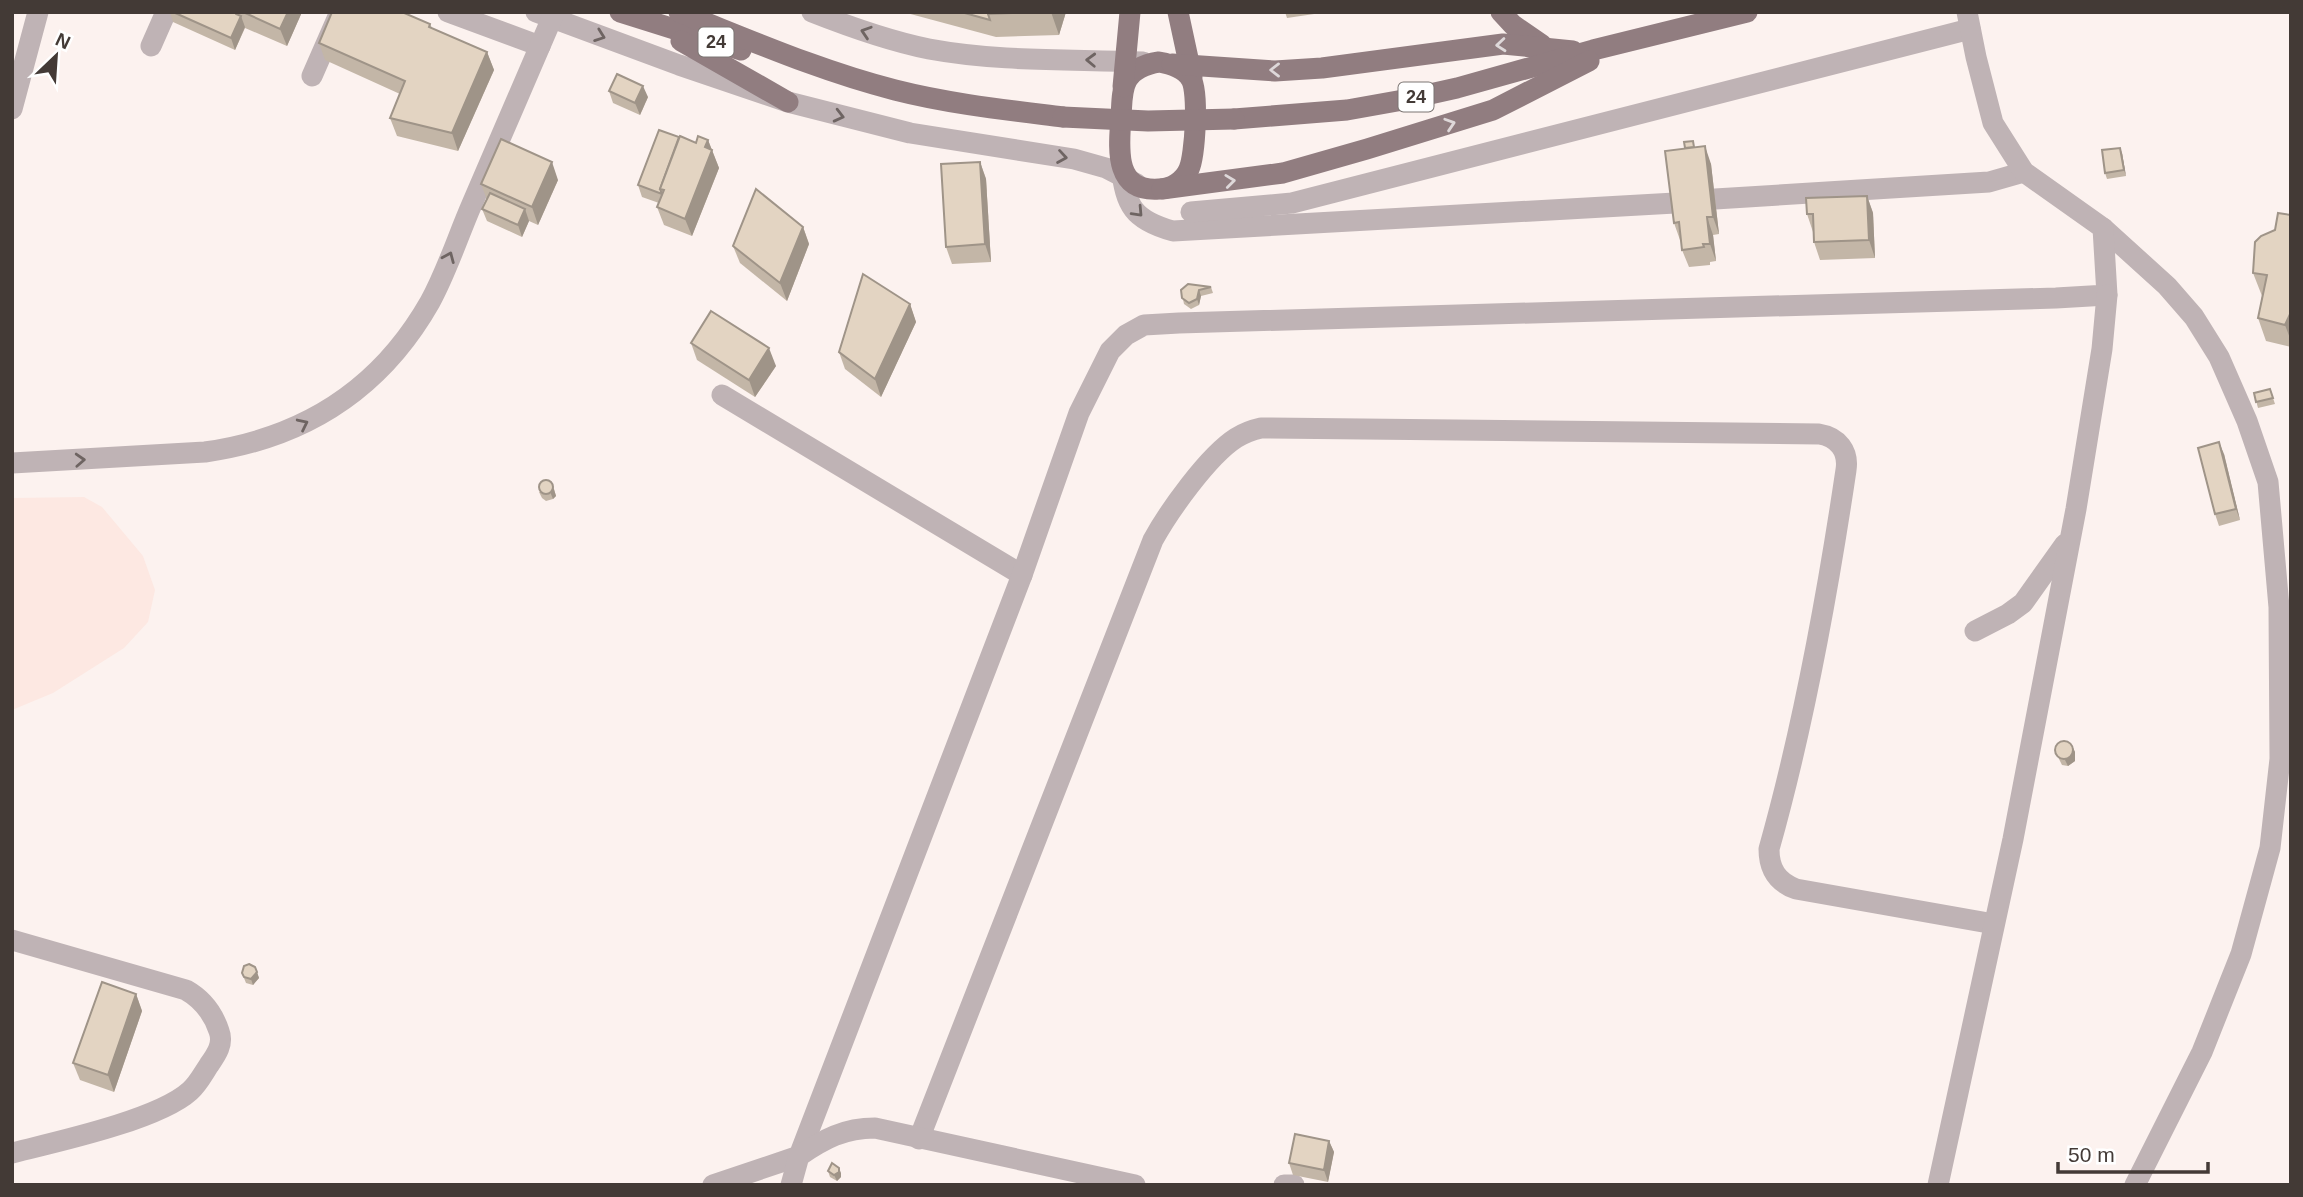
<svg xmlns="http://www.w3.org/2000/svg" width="2303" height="1197" viewBox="0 0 2303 1197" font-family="Arial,sans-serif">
<rect width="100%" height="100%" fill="#fcf2ef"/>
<!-- built -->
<path fill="#fde8e2" d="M 84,497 L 102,507 L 143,556 L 155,590 L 148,622 L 124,648 L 53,693 L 12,710 L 12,498 Z"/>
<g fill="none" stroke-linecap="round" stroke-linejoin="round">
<!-- minor -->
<g stroke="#bfb3b5" stroke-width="21">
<path d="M 448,12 L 540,46"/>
<path d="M 536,12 L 679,65 L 788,102 L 910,133 L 1074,159 L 1106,168 L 1137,184"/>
<path d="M 812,12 C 850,27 889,41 929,49 C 999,62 1072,59 1143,62"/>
<path d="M 151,46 L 166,12"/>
<path d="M 312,76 L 340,12"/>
<path d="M 12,109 L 38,12"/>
<path d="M 1121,167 C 1126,206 1133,220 1173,231 L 1675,203"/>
<path d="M 1715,199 L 1989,182 L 2024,172"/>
<path d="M 1191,212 L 1292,203 L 1970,29"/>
<path d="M 2103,228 L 2167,286 L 2194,317 L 2219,357 L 2247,421 L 2268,482 L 2279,607 L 2280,759 L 2270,848 L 2241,954 L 2202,1052 L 2135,1185"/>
<path d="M 722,395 L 1022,575"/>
<path d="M 12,463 L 205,452 C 304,438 380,390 430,302 C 447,271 458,236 472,204 C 499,142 525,80 552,18"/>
<path d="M 1975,631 L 2008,614 L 2023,603 L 2065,544"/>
<path d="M 12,940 L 186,990 C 202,999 213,1013 219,1031 C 224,1044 216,1055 209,1065 C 203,1074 198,1084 190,1091 C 158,1120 56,1142 12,1153"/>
<path d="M 919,1139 L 1153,540 C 1169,511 1208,456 1236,438 C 1244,433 1252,430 1261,428 L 1819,434 C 1838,437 1849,451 1846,470 C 1827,598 1804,725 1769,849 C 1769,869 1777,882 1796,889 L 1994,924"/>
<path d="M 713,1185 L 799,1156 L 1022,575 L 1079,413 L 1110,351 L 1126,335 L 1144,325 L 1179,323 L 2056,298 L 2107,295 L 2103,228 L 2024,172 L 1993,123 L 1976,57 L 1967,12"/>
<path d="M 791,1185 L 799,1156 C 824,1139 844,1128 875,1128 L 1135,1185"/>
<path d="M 1284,1185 L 1294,1185"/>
<path d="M 1938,1185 L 2013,839 L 2076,509 L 2102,349 L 2107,295"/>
</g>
<!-- major -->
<g stroke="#917d80" stroke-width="21">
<path d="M 620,12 L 741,50"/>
<path d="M 679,12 C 750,40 820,71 895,90 C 950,104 1007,110 1063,117"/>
<path d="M 1178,12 L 1192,77"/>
<path d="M 1501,12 L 1513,25 L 1542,45"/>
<path d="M 681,41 L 788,102"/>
<path d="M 1159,62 C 1171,64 1184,68 1191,79 C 1199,92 1195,156 1189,169 C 1184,181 1171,189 1159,189 C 1113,192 1119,147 1121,117 C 1122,105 1121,91 1127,80 C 1134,68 1146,64 1159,62 Z"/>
<path d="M 1172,64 L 1275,71 L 1322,68 L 1503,44 L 1573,51"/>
<path d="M 1123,87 L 1130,12"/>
<path d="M 1234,119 L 1347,110 L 1403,100 L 1457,88 L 1593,50 L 1747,12"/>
<path d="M 1162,189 L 1283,173 L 1367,149 L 1493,110 L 1589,61"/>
</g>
<!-- major-bridge -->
<path stroke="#917d80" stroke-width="21" d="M 1063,117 L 1148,121 L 1234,119"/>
</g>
<!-- wall -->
<g fill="#c3b6a7">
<path d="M 170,12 L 302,12 L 287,46 L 245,28 L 235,50 L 173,22 Z"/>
<path d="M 903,12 L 1066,12 L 1059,35 L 996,37 Z"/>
<path d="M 1285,12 L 1321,13 L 1287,18 Z"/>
<path d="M 430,24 L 432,28 L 487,52 L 494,70 L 458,151 L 397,136 L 390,118 L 400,94 L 325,60 L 319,43 Z"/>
<path d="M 609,91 L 648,97 L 640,115 L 613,103 Z"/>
<path d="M 679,137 L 696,143 L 708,140 L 719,168 L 692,236 L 664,225 L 657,207 L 659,203 L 642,197 L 638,185 Z"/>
<path d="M 1695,147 L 1711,164 L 1719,234 L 1713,235 L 1716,261 L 1710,262 L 1710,265 L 1689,267 L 1682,250 L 1681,240 L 1680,240 L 1674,223 Z"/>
<path d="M 2122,153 L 2126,176 L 2107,179 L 2105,173 Z"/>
<path d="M 980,162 L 986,179 L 991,262 L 952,264 L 946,247 Z"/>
<path d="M 558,180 L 538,225 L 529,221 L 522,237 L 487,221 L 482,209 L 487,200 L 481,184 Z"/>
<path d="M 1867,196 L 1873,213 L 1875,258 L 1820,260 L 1814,242 L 1813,232 L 1807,214 Z"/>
<path d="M 2291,215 L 2291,347 L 2266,341 L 2258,318 L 2262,296 L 2253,273 L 2275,230 Z"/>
<path d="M 803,227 L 809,244 L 787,301 L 740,263 L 733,246 Z"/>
<path d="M 1211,287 L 1213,293 L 1201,296 L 1199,305 L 1191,309 L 1184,304 L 1181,290 Z"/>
<path d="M 910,304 L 916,322 L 881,397 L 845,369 L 839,352 Z"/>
<path d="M 691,343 L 776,366 L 755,397 L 697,360 Z"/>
<path d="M 2270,389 L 2275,404 L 2258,408 L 2254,393 Z"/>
<path d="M 2224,454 L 2240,520 L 2219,526 L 2215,514 Z"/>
<path d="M 554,489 L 556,496 L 553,499 L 546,501 L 542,498 L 539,492 Z"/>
<path d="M 2072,746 L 2075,752 L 2075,761 L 2068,766 L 2062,765 L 2055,751 Z"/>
<path d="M 255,967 L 259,978 L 253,985 L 246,983 L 242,973 Z"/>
<path d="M 136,994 L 142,1011 L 114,1092 L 80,1080 L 73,1063 Z"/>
<path d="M 1329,1141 L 1334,1152 L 1328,1182 L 1293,1175 L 1289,1163 Z"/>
<path d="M 828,1171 L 841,1173 L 841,1177 L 837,1181 L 830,1177 Z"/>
</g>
<!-- shaded-wall -->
<g fill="#9f9488">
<path d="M 288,12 L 302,12 L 287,46 L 280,29 Z"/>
<path d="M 1051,12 L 1066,12 L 1059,35 Z"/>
<path d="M 241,16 L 245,27 L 235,50 L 231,38 Z"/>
<path d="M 487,52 L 494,70 L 458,151 L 452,133 Z"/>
<path d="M 643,86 L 648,97 L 640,115 L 635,103 Z"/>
<path d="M 708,140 L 719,168 L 692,236 L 685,219 L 705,147 Z"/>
<path d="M 1705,146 L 1711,164 L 1719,234 L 1713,217 Z"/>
<path d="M 2120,148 L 2122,153 L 2126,176 L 2124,170 Z"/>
<path d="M 552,162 L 558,180 L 538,225 L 532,207 Z"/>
<path d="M 980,162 L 986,179 L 991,262 L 985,244 Z"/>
<path d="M 1867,196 L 1873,213 L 1875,258 L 1869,240 Z"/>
<path d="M 525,209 L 529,221 L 522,237 L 518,225 Z"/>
<path d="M 1707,217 L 1713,235 L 1716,261 L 1710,244 Z"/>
<path d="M 803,227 L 809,244 L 787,301 L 780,283 Z"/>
<path d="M 1199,290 L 1201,296 L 1199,305 L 1197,299 Z"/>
<path d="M 910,304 L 916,322 L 881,397 L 875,379 Z"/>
<path d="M 2290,312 L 2291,314 L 2291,341 L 2285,325 Z"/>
<path d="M 769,348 L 776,366 L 755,397 L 749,380 Z"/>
<path d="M 2219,442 L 2224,454 L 2240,520 L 2236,509 Z"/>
<path d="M 552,483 L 556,496 L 553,499 L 551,494 Z"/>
<path d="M 2072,746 L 2075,752 L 2075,761 L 2068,766 L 2065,760 Z"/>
<path d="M 257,972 L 259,978 L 253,985 L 251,979 Z"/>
<path d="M 136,994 L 142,1011 L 114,1092 L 108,1075 Z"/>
<path d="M 1329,1141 L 1334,1152 L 1328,1182 L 1324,1170 Z"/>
<path d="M 839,1168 L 841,1173 L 841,1177 L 837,1181 L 834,1175 Z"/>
</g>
<!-- building -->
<g fill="#e3d4c2" stroke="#9f9488" stroke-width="2">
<path d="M 173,12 L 235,12 L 236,14 L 241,16 L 231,38 Z"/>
<path d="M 243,12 L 288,12 L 280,29 Z"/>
<path d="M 332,12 L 402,12 L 430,24 L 429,27 L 487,52 L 452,133 L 390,118 L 405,81 L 319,43 Z"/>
<path d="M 961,12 L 988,12 L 988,14 L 990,20 Z"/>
<path d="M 988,12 L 1037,12 L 988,14 Z"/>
<path d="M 617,74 L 643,86 L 635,103 L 609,91 Z"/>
<path d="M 659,130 L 679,137 L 660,189 L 662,194 L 638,185 Z"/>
<path d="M 680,136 L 696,143 L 698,136 L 708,140 L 705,147 L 712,150 L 685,219 L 657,207 L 664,190 L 660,189 Z"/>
<path d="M 501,139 L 552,162 L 532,207 L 481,184 Z"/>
<path d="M 1693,141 L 1694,147 L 1685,148 L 1684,142 Z"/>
<path d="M 1705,146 L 1713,217 L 1707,217 L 1710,244 L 1703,244 L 1704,247 L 1682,250 L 1679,222 L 1674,223 L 1665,151 Z"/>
<path d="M 2120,148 L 2124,170 L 2105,173 L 2102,150 Z"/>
<path d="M 980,162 L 985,244 L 946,247 L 941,164 Z"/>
<path d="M 756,189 L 803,227 L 780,283 L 733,246 Z"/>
<path d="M 490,193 L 525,209 L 518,225 L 482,209 Z"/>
<path d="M 1867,196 L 1869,240 L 1814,242 L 1813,214 L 1807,214 L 1806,198 Z"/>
<path d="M 2278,213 L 2291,215 L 2291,312 L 2285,325 L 2258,318 L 2267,275 L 2253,273 L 2255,242 L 2261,236 L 2275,230 Z"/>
<path d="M 863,274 L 910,304 L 875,379 L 839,352 Z"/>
<path d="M 1188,284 L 1211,287 L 1199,290 L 1197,299 L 1189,303 L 1182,298 L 1181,290 Z"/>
<path d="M 711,311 L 769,348 L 749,380 L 691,343 Z"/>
<path d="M 2270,389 L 2273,398 L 2256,402 L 2254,393 Z"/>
<path d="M 2219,442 L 2236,509 L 2215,514 L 2198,448 Z"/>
<circle cx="546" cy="487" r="7"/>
<circle cx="2064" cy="750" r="9"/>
<path d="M 249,964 L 255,967 L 257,972 L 251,979 L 244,977 L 242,973 L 244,966 Z"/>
<path d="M 102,982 L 136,994 L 108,1075 L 73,1063 Z"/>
<path d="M 1295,1134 L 1329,1141 L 1324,1170 L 1289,1163 Z"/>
<path d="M 832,1163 L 839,1168 L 839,1172 L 834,1175 L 828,1171 Z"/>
</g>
<!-- one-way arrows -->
<defs><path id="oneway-chevron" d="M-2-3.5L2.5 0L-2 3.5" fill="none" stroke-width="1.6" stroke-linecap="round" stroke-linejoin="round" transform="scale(1.75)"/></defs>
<g stroke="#6e6462">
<use href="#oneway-chevron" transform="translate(866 32) rotate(-162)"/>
<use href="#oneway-chevron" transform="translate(600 36) rotate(20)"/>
<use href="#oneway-chevron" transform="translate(1091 60) rotate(-178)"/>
<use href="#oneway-chevron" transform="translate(839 116) rotate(14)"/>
<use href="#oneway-chevron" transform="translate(1062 157) rotate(9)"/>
<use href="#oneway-chevron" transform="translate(1138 212) rotate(47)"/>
<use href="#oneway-chevron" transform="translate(449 257) rotate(-67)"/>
<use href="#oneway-chevron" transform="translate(303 424) rotate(-26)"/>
<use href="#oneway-chevron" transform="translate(80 460) rotate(-3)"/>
</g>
<g stroke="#ded8d9">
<use href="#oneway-chevron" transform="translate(1501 45) rotate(175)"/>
<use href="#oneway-chevron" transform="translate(1275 70) rotate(-180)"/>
<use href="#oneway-chevron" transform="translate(1450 124) rotate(-18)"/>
<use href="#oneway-chevron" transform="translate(1230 181) rotate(-7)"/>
</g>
<g text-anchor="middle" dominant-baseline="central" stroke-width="5" stroke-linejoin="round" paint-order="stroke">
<!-- shield labels -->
<g fill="#fff" stroke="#7b7572" stroke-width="2">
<rect x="698.5" y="27.5" width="35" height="29" rx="5"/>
<rect x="1398.5" y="82.5" width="35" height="29" rx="5"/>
</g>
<g font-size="18" font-weight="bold" fill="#433a36">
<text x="716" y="42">24</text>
<text x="1416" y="97">24</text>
</g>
</g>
<!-- border -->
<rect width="2303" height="1197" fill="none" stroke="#433a36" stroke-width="28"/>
<!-- north arrow -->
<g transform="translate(56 56) rotate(25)" stroke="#ffffff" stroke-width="5" paint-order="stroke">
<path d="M0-5L12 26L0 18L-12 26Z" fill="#433a36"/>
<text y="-10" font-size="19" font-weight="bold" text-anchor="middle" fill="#433a36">N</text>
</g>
<!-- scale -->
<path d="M2058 1162v10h150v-10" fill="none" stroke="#433a36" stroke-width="3.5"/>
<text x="2068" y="1162" font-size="21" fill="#433a36" stroke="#ffffff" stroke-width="5" paint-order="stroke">50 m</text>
</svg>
